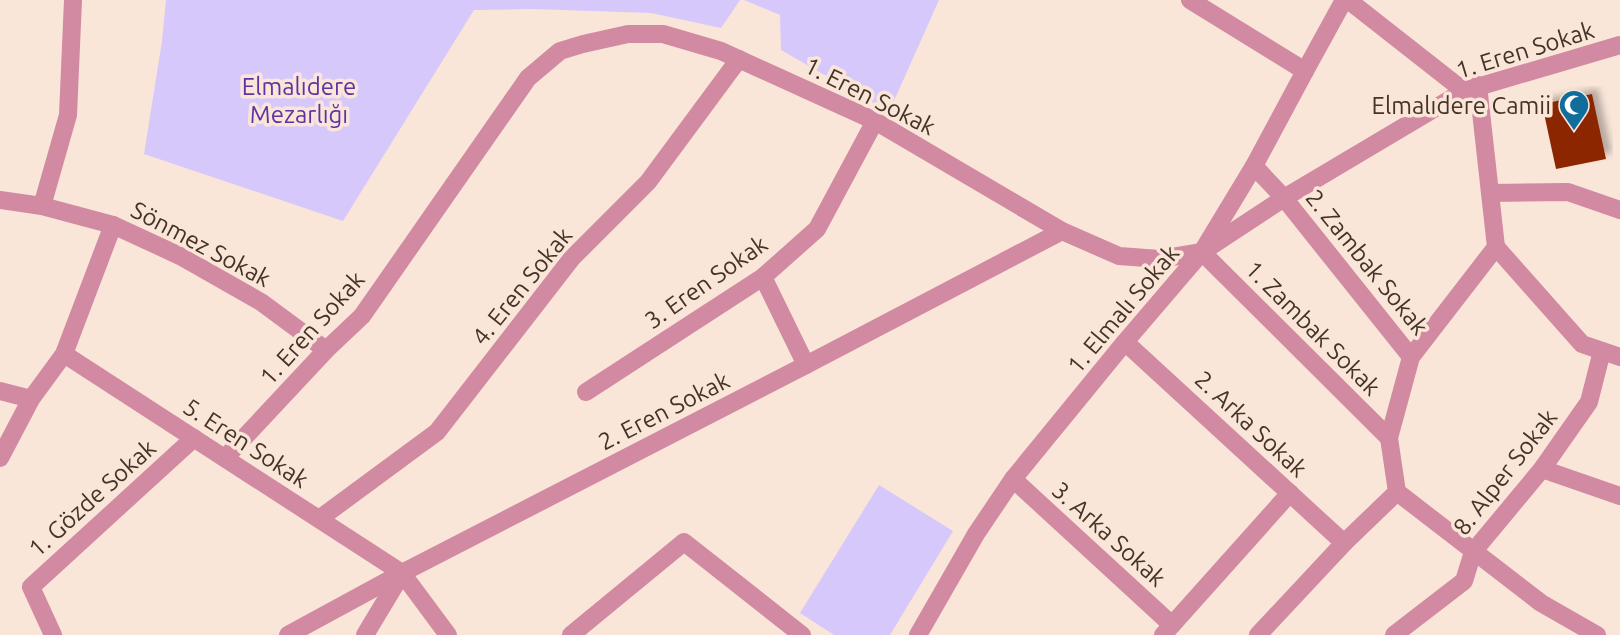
<svg xmlns="http://www.w3.org/2000/svg" width="1620" height="635" viewBox="0 0 1620 635" font-family="Ubuntu,sans-serif">
<defs>
<filter id="shadow"><feDropShadow dx="6" dy="-6" stdDeviation="3.5" flood-color="#0004"/></filter>
</defs>
<rect width="100%" height="100%" fill="#f9e6d9"/>
<!-- green -->
<g fill="#d7c8fb">
<path d="M 166,0 L 740,0 L 721,28 L 651,13 L 532,9 L 474,10 L 343,221 L 144,154 L 162,41 Z"/>
<path d="M 744,0 L 939,0 L 889,112 L 781,50 L 780,15 Z"/>
<path d="M 879,485 L 953,531 L 890,635 L 834,635 L 800,613 Z"/>
</g>
<!-- building -->
<path fill="#8b2800" filter="url(#shadow)" d="M 1592,94 L 1606,159 L 1556,169 L 1542,104 Z"/>
<g fill="none" stroke-linecap="round" stroke-linejoin="round">
<!-- street -->
<g stroke="#d18aa2" stroke-width="18">
<path d="M 1190,0 L 1305,71"/>
<path d="M 1348,0 L 1464,91"/>
<path d="M 1254,166 L 1284,198 L 1411,357"/>
<path d="M 1490,193 L 1568,192 L 1620,210"/>
<path d="M 0,200 L 42,206 L 113,225 L 180,256 L 261,302 L 326,350"/>
<path d="M 42,206 L 68,115 L 73,0"/>
<path d="M 1496,247 L 1582,344 L 1620,357"/>
<path d="M 1202,252 L 1389,438"/>
<path d="M 763,277 L 806,365"/>
<path d="M 1125,342 L 1344,543"/>
<path d="M 64,354 L 402,573 L 448,635"/>
<path d="M 0,391 L 31,399"/>
<path d="M 586,392 L 763,277 L 817,229 L 875,121"/>
<path d="M 0,458 L 31,399 L 64,354 L 113,225"/>
<path d="M 225,458 L 326,350 L 362,316 L 528,78 L 560,51 L 583,44 L 628,34 L 663,34 L 721,51 L 875,121 L 1062,231 L 1119,256 L 1160,259 L 1202,252 L 1284,198 L 1464,91 L 1620,45"/>
<path d="M 1542,469 L 1620,496"/>
<path d="M 1013,479 L 1172,625"/>
<path d="M 1397,492 L 1541,603 L 1597,635"/>
<path d="M 319,519 L 437,432 L 572,258 L 648,182 L 739,59"/>
<path d="M 53,635 L 31,587 L 194,438"/>
<path d="M 288,635 L 402,573 L 806,365 L 1062,231"/>
<path d="M 365,635 L 401,575"/>
<path d="M 571,635 L 684,542 L 802,635"/>
<path d="M 918,635 L 976,534 L 1013,479 L 1125,342 L 1202,252 L 1254,166 L 1305,71 L 1344,0"/>
<path d="M 1163,635 L 1290,493"/>
<path d="M 1258,635 L 1344,543 L 1397,492 L 1389,438 L 1411,357 L 1496,247 L 1478,85"/>
<path d="M 1394,635 L 1464,581 L 1473,552 L 1542,469 L 1589,402 L 1602,351"/>
</g>
</g>
<!-- icons -->
<defs>
<g id="mosque-pin" transform="scale(1.575)"><path d="M0 17L-7.5 6A9.5 9.5 0 1 1 7.5 6Z" fill="#106d9c" stroke="#f9e6d9"/><path d="M3.5-4.9A6 6 0 1 0 3.5 4.9A5 5 0 1 1 3.5-4.9Z" fill="#fff"/></g>
</defs>
<g fill-rule="evenodd">
<use href="#mosque-pin" x="1574" y="105"/>
</g>
<g text-anchor="middle" dominant-baseline="central" stroke-width="7" stroke-linejoin="round" paint-order="stroke">
<!-- street labels -->
<g font-size="24" fill="#453326" stroke="#f9e6d9">
<text transform="translate(1525 50) rotate(-17)">1. Eren Sokak</text>
<text transform="translate(870 96) rotate(27)">1. Eren Sokak</text>
<text transform="translate(201 244) rotate(28)">Sönmez Sokak</text>
<text transform="translate(1367 262) rotate(51)">2. Zambak Sokak</text>
<text transform="translate(706 282) rotate(-35)">3. Eren Sokak</text>
<text transform="translate(522 286) rotate(-51)">4. Eren Sokak</text>
<text transform="translate(1123 309) rotate(-50)">1. Elmalı Sokak</text>
<text transform="translate(312 328) rotate(-48)">1. Eren Sokak</text>
<text transform="translate(1313 328) rotate(45)">1. Zambak Sokak</text>
<text transform="translate(664 411) rotate(-27)">2. Eren Sokak</text>
<text transform="translate(1251 424) rotate(43)">2. Arka Sokak</text>
<text transform="translate(246 443) rotate(33)">5. Eren Sokak</text>
<text transform="translate(1505 472) rotate(-52)">8. Alper Sokak</text>
<text transform="translate(92 498) rotate(-42)">1. Gözde Sokak</text>
<text transform="translate(1109 534) rotate(42)">3. Arka Sokak</text>
</g>
<!-- park labels -->
<g font-size="24" fill="#6132a3" stroke="#f9e6d9">
<text x="299" y="86">Elmalıdere<tspan x="299" dy="28">Mezarlığı</tspan></text>
</g>
<!-- poi labels -->
<g font-size="24" fill="#453326" stroke="#f9e6d9" text-anchor="end">
<text x="1551" y="105">Elmalıdere Camii</text>
</g>
</g>
</svg>
